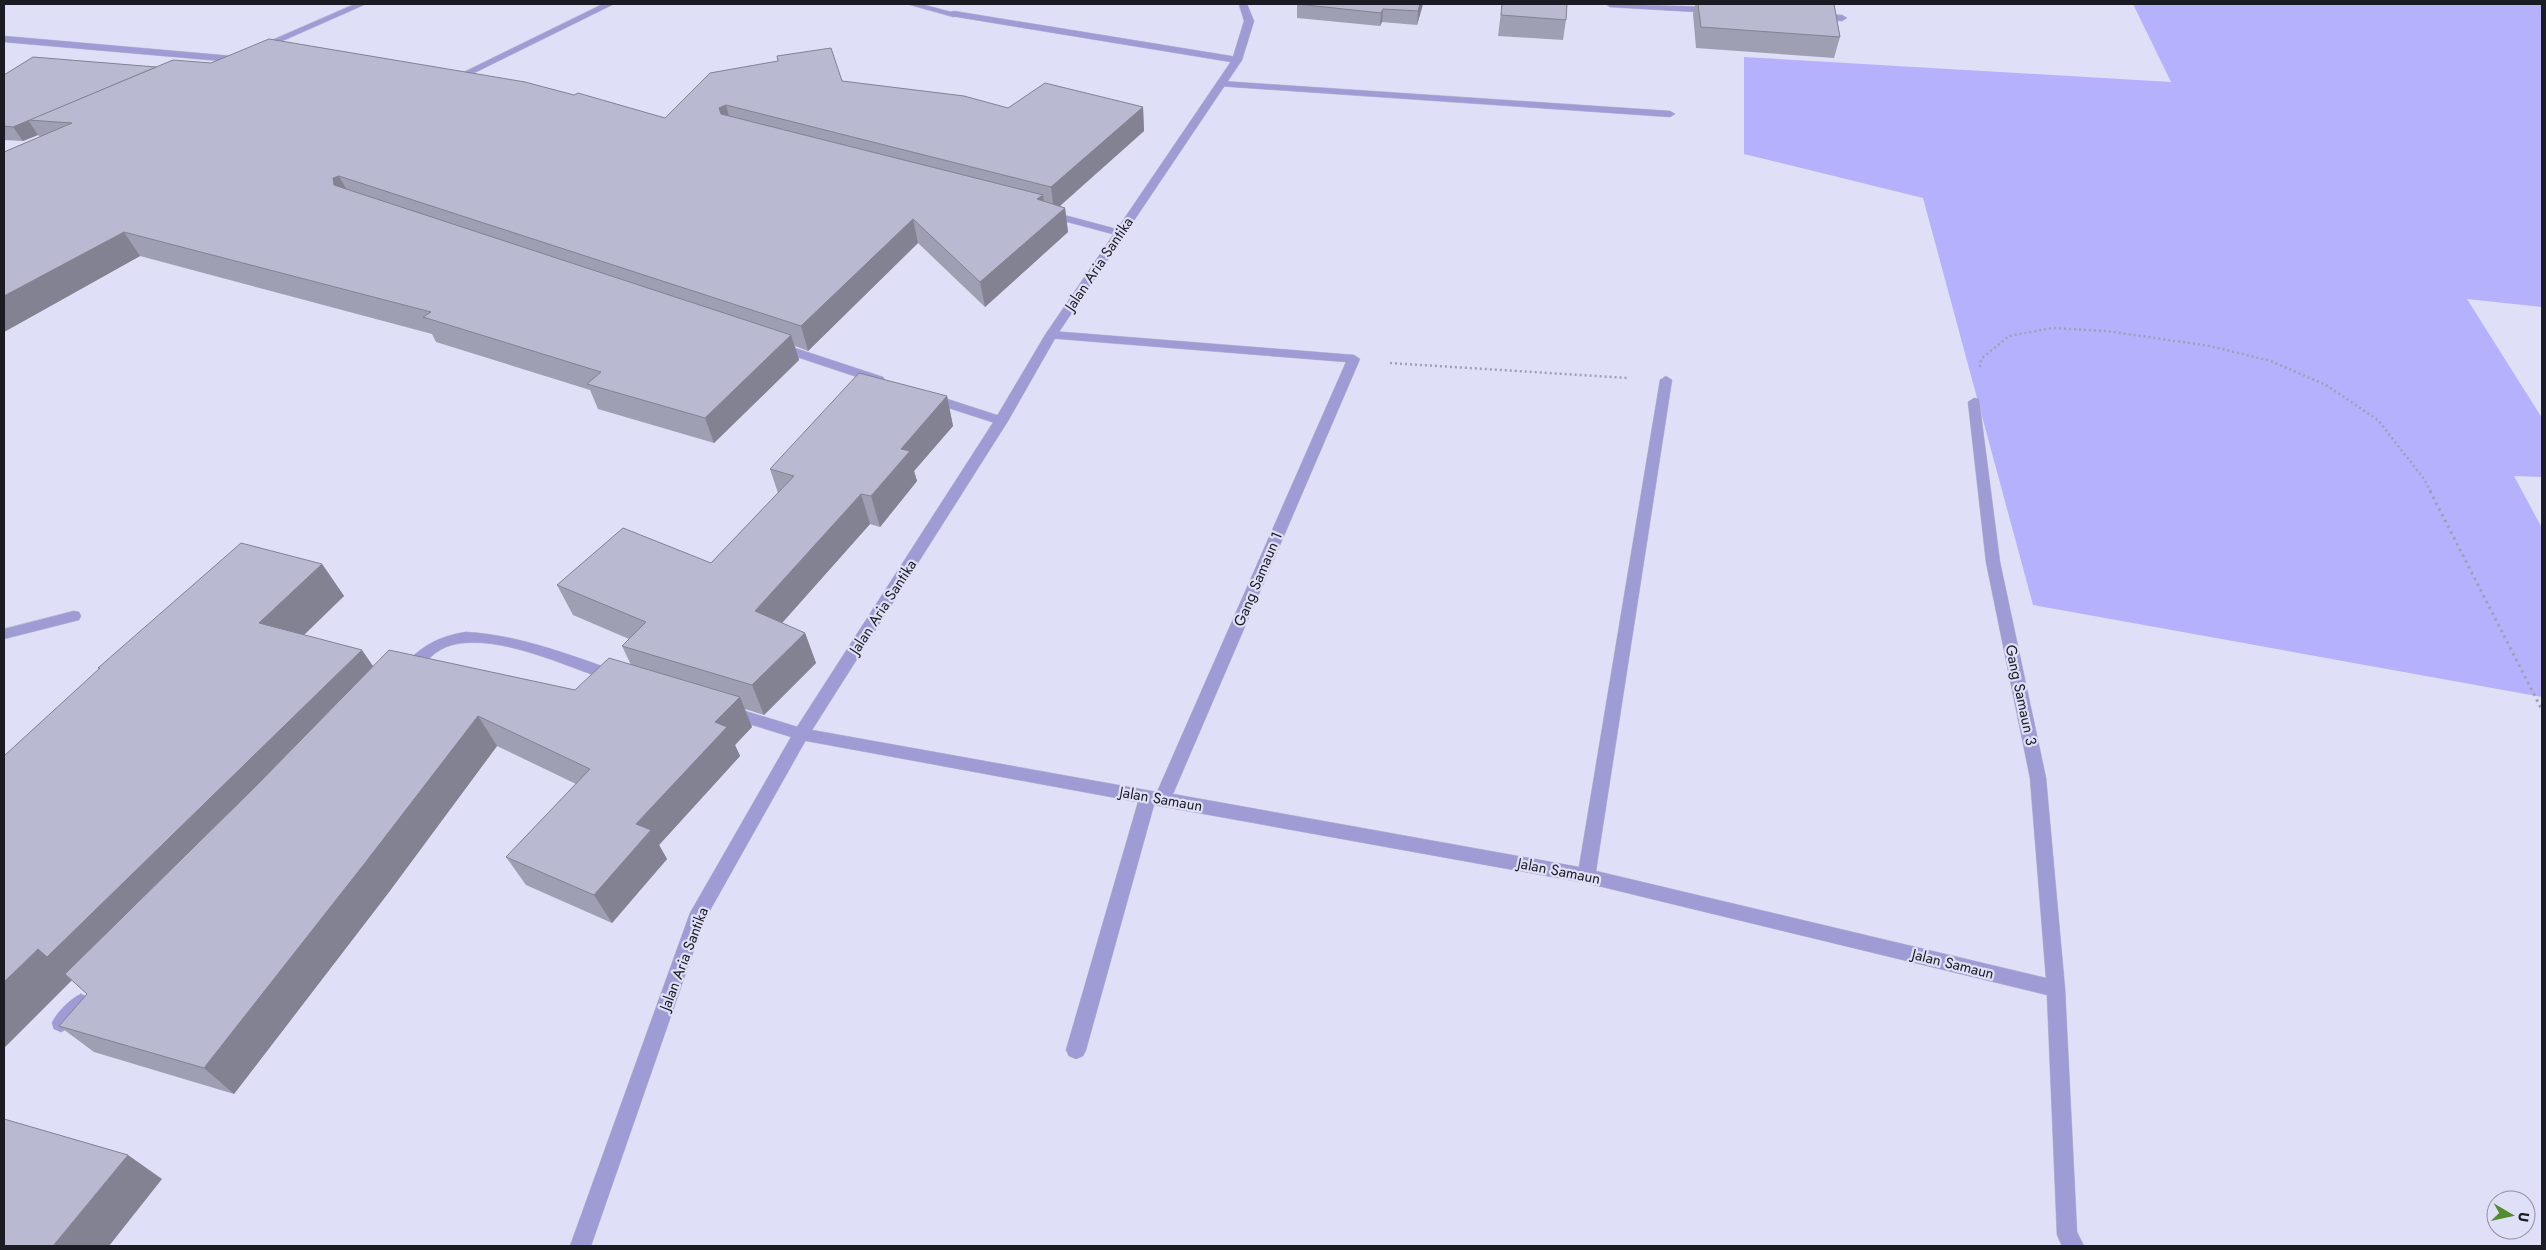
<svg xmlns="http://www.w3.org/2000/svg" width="2546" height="1250" viewBox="0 0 2546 1250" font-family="Jost,sans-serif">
<rect width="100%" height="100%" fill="#dfdff8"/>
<!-- green -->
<path fill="#b6b1fd" d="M 2133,4 L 2542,4 L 2542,307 L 2467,299 L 2542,418 L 2542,477 L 2514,476 L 2542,528 L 2542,697 L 2033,605 L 1923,198 L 1744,154 L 1744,57 L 2171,82 Z"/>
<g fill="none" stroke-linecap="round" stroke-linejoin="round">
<!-- service casing -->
<g stroke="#bcbcd2" stroke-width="1">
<path id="service" d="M 954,11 L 1237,57 L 1242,60 L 1237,63 L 951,16 L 951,12 Z"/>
</g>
<!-- minor casing -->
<g stroke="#bcbcd2" stroke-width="1">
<g id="minor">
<path d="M 355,4 L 366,4 L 262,50 L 254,48 Z"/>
<path d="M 603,4 L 614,4 L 458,81 L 450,79 Z"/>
<path d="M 907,4 L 921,4 L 959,14 L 954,17 Z"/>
<path d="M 1606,4 L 1713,7 L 1717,10 L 1713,13 L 1610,7 Z"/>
<path d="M 1816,14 L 1842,15 L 1847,18 L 1842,21 L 1813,19 L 1811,17 Z"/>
<path d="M 4,36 L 232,56 L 237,59 L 232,62 L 4,42 Z"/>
<path d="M 1221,81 L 1670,111 L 1675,114 L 1670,117 L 1218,86 L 1218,82 Z"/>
<path d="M 1049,211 L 1124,231 L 1126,233 L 1120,236 L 1045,216 L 1045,212 Z"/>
<path d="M 1051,331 L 1354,355 L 1360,359 L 1173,794 L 1579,867 L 1660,380 L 1666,376 L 1672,380 L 1596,871 L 2046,978 L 2030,778 L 1986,562 L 1968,402 L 1974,398 L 1979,399 L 2000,562 L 2046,778 L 2065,989 L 2077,1232 L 2084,1246 L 2062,1246 L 2057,1235 L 2047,995 L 1586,883 L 1154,805 L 1086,1050 L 1083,1056 L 1076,1059 L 1069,1056 L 1066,1050 L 1138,802 L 801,740 L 723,716 L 721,712 L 723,708 L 729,706 L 801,728 L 1157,792 L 1346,362 L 1047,338 L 1047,332 Z"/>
<path d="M 777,342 L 883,377 L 885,380 L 879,384 L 875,383 L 773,349 L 771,346 L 773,343 Z"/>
<path d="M 929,393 L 1006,418 L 1008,421 L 1001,425 L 924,400 L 923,397 L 924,394 Z"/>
<path d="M 74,611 L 79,612 L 81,616 L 79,620 L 4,639 L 4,629 Z"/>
<path d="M 466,632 C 520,635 569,655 619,672 L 622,676 L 619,680 L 614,682 C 568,668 500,633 452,645 C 436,649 423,664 412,675 L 402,675 L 399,671 L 402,667 C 421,646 439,636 466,632 Z"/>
<path d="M 81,994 L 88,997 L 90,1003 C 85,1014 72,1027 61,1032 L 54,1029 L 52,1023 C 57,1012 70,999 81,994 Z"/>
</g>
</g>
<!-- tertiary casing -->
<g stroke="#bcbcd2" stroke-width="1">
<path id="tertiary" d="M 1239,4 L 1247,4 L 1254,21 L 1242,60 L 1057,335 L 1008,421 L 807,738 L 704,921 L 591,1246 L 570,1246 L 690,913 L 795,730 L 994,421 L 1045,335 L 1232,60 L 1244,21 Z"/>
</g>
<!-- path-far1 -->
<g stroke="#a0a0b4" stroke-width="2.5" stroke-dasharray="2 3" stroke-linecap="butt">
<path d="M 1390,363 L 1628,378"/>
<path d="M 1980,367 L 1981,359 L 2009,336 L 2052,328 L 2107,331 L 2210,346 L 2271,361 L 2326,385 L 2378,420 L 2424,479 L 2431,492"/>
</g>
<!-- path -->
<path stroke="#a0a0b4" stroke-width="3" stroke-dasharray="2.5 4" stroke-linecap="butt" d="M 2430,491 L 2542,710"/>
<!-- service -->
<use href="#service" fill="#9e9bd5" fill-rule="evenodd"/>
<!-- minor -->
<use href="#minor" fill="#9e9bd5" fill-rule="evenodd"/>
<!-- tertiary -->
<use href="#tertiary" fill="#9e9bd5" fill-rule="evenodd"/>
</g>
<!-- wall -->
<g fill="#9f9fb4">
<path d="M 1297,4 L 1423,4 L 1417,25 L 1382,22 L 1380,26 L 1297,18 Z"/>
<path d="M 1502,4 L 1566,20 L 1563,40 L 1498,36 Z"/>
<path d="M 1692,4 L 1834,4 L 1840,37 L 1834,58 L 1696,48 L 1693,14 L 1695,5 Z"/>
<path d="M 710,73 L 842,81 L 1008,108 L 1143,107 L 1144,131 L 1060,206 L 1065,208 L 1068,232 L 985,307 L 918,243 L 808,351 L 795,346 L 799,360 L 714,443 L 598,409 L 590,390 L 436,342 L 432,334 L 140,256 L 4,332 L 4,152 L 40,137 L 38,135 L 23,141 L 4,140 L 4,75 L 665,118 Z"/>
<path d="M 947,396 L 953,426 L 914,471 L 917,481 L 880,527 L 870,524 L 782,623 L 805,633 L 816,663 L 764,715 L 745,709 L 752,727 L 735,745 L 740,756 L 659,845 L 667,859 L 612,923 L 526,885 L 506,857 L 576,784 L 497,746 L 389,892 L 234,1094 L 94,1052 L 59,1026 L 87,994 L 72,980 L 4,1048 L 99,669 L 98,668 L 322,564 L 344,596 L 304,635 L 373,667 L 575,690 L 631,665 L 622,646 L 629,639 L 573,615 L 557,585 L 711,563 L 778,493 L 770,469 Z"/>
</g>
<!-- shaded-wall -->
<g fill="#828292">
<path d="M 1420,4 L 1423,4 L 1417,25 L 1418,11 Z"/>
<path d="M 1383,9 L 1382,22 L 1380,26 L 1381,13 Z"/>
<path d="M 726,105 L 732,128 L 726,131 L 719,108 Z"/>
<path d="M 1143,107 L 1144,131 L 1054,211 L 1051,187 Z"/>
<path d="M 28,120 L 38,135 L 23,141 L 13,127 Z"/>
<path d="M 339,176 L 352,200 L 334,185 L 333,178 Z"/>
<path d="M 1043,195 L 1046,219 L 1037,199 Z"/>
<path d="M 1065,208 L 1068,232 L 985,307 L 980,282 Z"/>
<path d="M 913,219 L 918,243 L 808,351 L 801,326 Z"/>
<path d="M 124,232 L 140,256 L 4,332 L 4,296 Z"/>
<path d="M 791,335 L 799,360 L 714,443 L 705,418 Z"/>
<path d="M 947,396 L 953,426 L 914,471 L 917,481 L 880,527 L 871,496 L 901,449 Z"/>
<path d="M 861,494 L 870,524 L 766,641 L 755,611 Z"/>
<path d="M 322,564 L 344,596 L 283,655 L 259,623 Z"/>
<path d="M 805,633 L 816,663 L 764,715 L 752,685 Z"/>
<path d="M 362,650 L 384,682 L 73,979 L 4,1048 L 4,982 L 38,949 Z"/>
<path d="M 740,697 L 752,727 L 735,745 L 740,756 L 659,845 L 667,859 L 612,923 L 594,895 L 636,824 L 715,722 Z"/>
<path d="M 478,716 L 497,746 L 389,892 L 234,1094 L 204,1068 Z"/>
<path d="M 128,1155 L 162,1179 L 109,1246 L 53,1246 Z"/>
</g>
<!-- building -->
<g fill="#b9b9d1" stroke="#828292">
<path d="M 1297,4 L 1420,4 L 1418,11 L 1383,9 L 1381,13 Z"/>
<path d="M 1502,4 L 1567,4 L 1566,20 L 1501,15 Z"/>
<path d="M 1698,4 L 1834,4 L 1840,37 L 1701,27 Z"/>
<path d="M 269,39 L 525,82 L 574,95 L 578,93 L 665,118 L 710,73 L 778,61 L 777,56 L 831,48 L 842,81 L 964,96 L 1008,108 L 1045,83 L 1143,107 L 1051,187 L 726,105 L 719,108 L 721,114 L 1043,195 L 1037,199 L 1065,208 L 980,282 L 913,219 L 801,326 L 339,176 L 333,178 L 334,185 L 791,335 L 705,418 L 587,384 L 601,372 L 423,317 L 431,312 L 124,232 L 4,296 L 4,152 L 72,123 L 28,120 L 173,60 L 211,63 Z"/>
<path d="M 33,57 L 156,67 L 13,127 L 4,126 L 4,75 Z"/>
<path d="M 859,373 L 947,396 L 901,449 L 910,451 L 871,496 L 861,494 L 755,611 L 805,633 L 752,685 L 622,646 L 646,622 L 557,585 L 623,528 L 711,563 L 794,476 L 770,469 Z"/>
<path d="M 241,543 L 322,564 L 259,623 L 362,650 L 47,957 L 38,949 L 4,982 L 4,756 L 100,668 L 98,668 Z"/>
<path d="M 389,650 L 575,690 L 609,658 L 740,697 L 715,722 L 727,727 L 636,824 L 651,830 L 594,895 L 506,857 L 590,769 L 478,716 L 365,863 L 204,1068 L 59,1026 L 87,994 L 65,974 L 255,787 Z"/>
<path d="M 4,1119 L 128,1155 L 53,1246 L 4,1246 Z"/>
</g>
<g text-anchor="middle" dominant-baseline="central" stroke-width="4.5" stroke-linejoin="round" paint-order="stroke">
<!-- street labels -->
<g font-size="15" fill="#1b1b24" stroke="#dfdff8">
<text transform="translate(1099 264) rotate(-56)">Jalan Aria Santika</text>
<text transform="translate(1258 579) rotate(-67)">Gang Samaun 1</text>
<text transform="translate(883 607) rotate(-57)">Jalan Aria Santika</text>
<text transform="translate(2021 695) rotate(78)">Gang Samaun 3</text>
<text transform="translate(1161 799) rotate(10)">Jalan Samaun</text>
<text transform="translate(1559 871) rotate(11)">Jalan Samaun</text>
<text transform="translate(684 959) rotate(-69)">Jalan Aria Santika</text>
<text transform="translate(1953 964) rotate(14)">Jalan Samaun</text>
</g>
</g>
<!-- border -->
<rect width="2546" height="1250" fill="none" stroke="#1b1b24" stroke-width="10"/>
<!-- north arrow -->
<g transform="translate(2511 1215) rotate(99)"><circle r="24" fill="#dfdff8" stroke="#9191a3"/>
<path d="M0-4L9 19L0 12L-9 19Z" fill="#4f8d2d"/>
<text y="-8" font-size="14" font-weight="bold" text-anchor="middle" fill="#1b1b24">U</text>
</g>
</svg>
